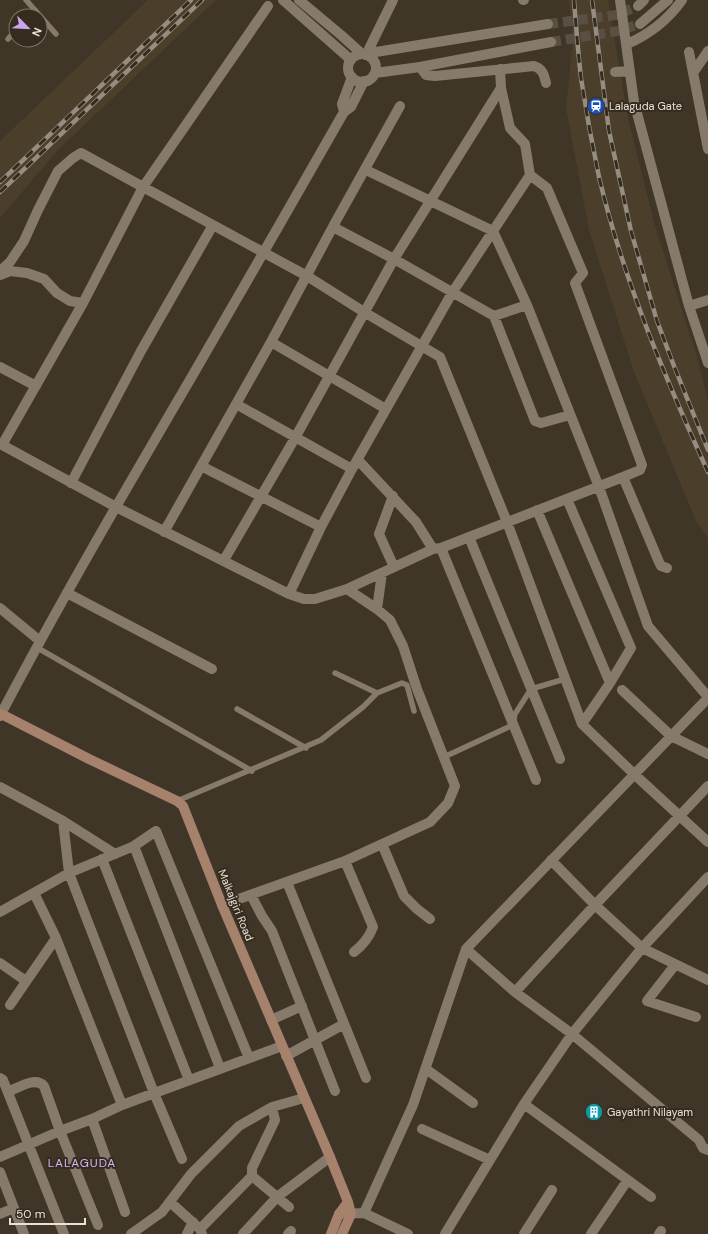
<svg xmlns="http://www.w3.org/2000/svg" width="708" height="1234" viewBox="0 0 708 1234" font-family="'DM Sans',sans-serif">
<style>
.built{fill:#4b3e2a}
.lines{fill:none;stroke-linecap:round;stroke-linejoin:round}
.tertiary-tunnel{stroke:#585043;stroke-width:10;stroke-dasharray:10 5;stroke-linecap:butt}
.service{stroke:#867b6b;stroke-width:5.5}
.minor{stroke:#867b6b;stroke-width:10}
.tertiary{stroke:#867b6b;stroke-width:10}
.secondary{stroke:#a6816c;stroke-width:10}
.rail-casing{stroke:#958d82;stroke-width:4.5}
.rail{stroke:#352c1e;stroke-width:3;stroke-dasharray:9;stroke-linecap:butt}
.labels{text-anchor:middle;stroke-width:4;stroke-linejoin:round;paint-order:stroke}
.poi-label{font-size:11px;fill:#e8e2d9;stroke:#352c1e;text-anchor:start}
.street-label{font-size:11px;fill:#e8e2d9;stroke:#352c1e}
.neighbourhood-label{font-size:12px;letter-spacing:1px;fill:#d6b5fa;stroke:#352c1e}
</style>
<rect width="100%" height="100%" fill="#3f3628"/>
<path class="built" d="M148,0H216L57,151L0,218V141Z
M569,0H608L628,119L655,226L698,360L708,400V539L696,521L634,372L589,230L566,108L573,40Z"/>
<g class="lines">
<path class="tertiary-tunnel" d="M548,24L616,15L638,6
M551,42L618,31L640,24"/>
<path class="service" d="M26,0L56,34
M29,16L35,10
M8,39L16,30
M36,647L252,771
M377,693L402,683L407,685L414,711
M237,709L306,748
M444,757L513,725L515,714L531,689L565,679
M177,801L321,740L363,707L377,693L335,673"/>
<path class="minor" d="M523,0H524
M620,0L634,102L689,306L708,363
M627,44C650,34 667,21 682,0
M689,52L708,149
M366,55L393,0
M420,67L426,75L435,76L534,66C543,69 544,75 546,83
M615,72L630,71
M693,73L708,51
M366,170L493,231L527,305L599,487L648,626L708,697
M333,227L394,259L494,316L527,305
M0,271L10,262L24,241L38,210L58,171L73,158L81,153L143,187L268,6
M0,275L10,271L27,273L44,279L57,293L70,301L83,303
M689,306L708,300
M494,316L535,421L541,423L570,415
M271,342L386,409
M0,367L36,386
M236,404L352,469
M358,460L416,522L433,549
M201,466L321,527
M623,477L659,562L661,566L667,568
M71,483L141,351L213,225
M393,496L379,534L394,567
M567,499L631,648L610,683L582,724
M537,510L610,683
M164,532L271,342L336,221L400,106
M469,537L560,759
M441,548L536,780
M224,560L295,438L394,259L501,88
M347,589L433,549L441,548L623,477L640,470L642,465L575,283L583,273L547,188L530,175L525,144L510,128L501,88L500,69
M67,593L212,669
M289,594L321,527L352,469L452,293L530,175
M0,608L40,641
M377,609L382,573
M622,690L671,736L708,754
M0,787L63,821L69,873L154,1093L182,1159
M63,821L115,854
M382,844L404,896L417,909L430,919
M134,846L156,831L249,1058
M102,859L189,1080
M551,860L595,905L642,948L708,980
M345,861L373,927C369,938 363,945 354,952
M287,882L366,1078
M34,893L56,938L122,1105
M251,895L262,916L272,931L335,1091
M222,905L345,861L430,822L448,803L455,786L417,689L403,646L390,620L377,609L347,589L315,599H304L289,594L116,507L2,445L83,303L143,187L307,276L364,312L440,357L507,522L582,724L634,774L708,842
M0,912L69,873L134,846L220,1068
M466,949L515,992L572,1034L699,1140L703,1148L708,1150
M0,963L26,981
M675,965L647,1001L696,1017
M515,992L595,905L708,786
M10,1005L56,938
M271,1020L302,1006
M286,1056L344,1024
M426,1069L473,1103
M0,1078L3,1080L64,1234
M8,1092C18,1088 35,1076 44,1086L60,1131L98,1225
M524,1104L651,1197
M92,1119L125,1212
M422,1129L490,1160
M0,1157L60,1131L92,1119L122,1105L282,1046
M0,1172L24,1234
M252,1176L289,1207
M170,1202L200,1229L202,1234
M364,1213L413,1105L466,949L708,698
M0,1214L14,1208
M339,1214L364,1213L408,1234
M200,1229L252,1176V1168L275,1120L272,1107
M131,1234L162,1212L191,1174L239,1126L272,1107L304,1098
M187,1234L193,1222
M243,1234L277,1197L330,1157
M288,1234L291,1231
M445,1234L524,1104L572,1034L642,948L708,877
M524,1234L552,1190
M591,1234L627,1181
M659,1234L661,1231"/>
<path class="tertiary" d="M283,0L351,60
M299,0L341,35L362,54
M638,6L644,0
M640,24L668,0
M348 68a14 14 0 1 1 28 0a14 14 0 1 1-28 0Z
M370,57L376,52L548,24
M375,73L420,67L551,42
M344,112L342,104L352,77
M1,714C61,600 126,489 191,378C243,289 293,201 344,112L351,107L364,81"/>
<path class="secondary" d="M0,716L1,714L89,759L177,801L183,806L222,905L330,1157L348,1202L351,1214L342,1234
M331,1234L339,1214L348,1202"/>
<defs>
<path id="rail" d="M574,0C576,26 578,52 581,78C586,111 592,144 599,177C623,279 665,377 708,472
M592,0L609,131L631,231L657,321L674,366L708,450
M0,182L191,0
M0,192L202,0"/>
</defs>
<use href="#rail" class="rail-casing"/>
<use href="#rail" class="rail"/>
</g>
<defs>
<symbol id="station-disc" viewBox="-11 -11 22 22"><circle r="9.5" fill="#1a4fb4" stroke="#352c1e"/><path d="M-3-6H3Q5-6 5-4V2Q5 4 3 4L4.5 6H3L1.5 4h-3L-3 6H-4.5L-3 4Q-5 4-5 2V-4Q-5-6-3-6ZM-3.5-4v3h7v-3ZM-3.5 1v1.5H-2V1ZM2 1v1.5H3.5V1Z" fill="#fff"/></symbol>
<symbol id="building-disc" viewBox="-11 -11 22 22"><circle r="9.5" fill="#0f9aa8" stroke="#352c1e"/><path d="M-4-6H4V6H1V3H-1V6H-4ZM-2.5-4.3h1.7v1.8h-1.7ZM.8-4.3h1.7v1.8H.8ZM-2.5-1h1.7V.8h-1.7ZM.8-1h1.7V.8H.8Z" fill="#fff"/></symbol>
</defs>
<g fill-rule="evenodd">
<use href="#station-disc" x="586" y="96" width="20" height="20"/>
<use href="#building-disc" x="584" y="1102" width="20" height="20"/>
</g>
<g class="labels">
<g class="poi-label">
<text x="609" y="110">Lalaguda Gate</text>
<text x="607" y="1116">Gayathri Nilayam</text>
</g>
<g class="street-label">
<text transform="translate(236 905) rotate(68)" y="4">Malkajgiri Road</text>
</g>
<g class="neighbourhood-label">
<text x="82" y="1167">LALAGUDA</text>
</g>
</g>
<g transform="translate(28 28) rotate(114)"><circle r="19" fill="#352c1e" stroke="#7d7569"/>
<path d="M0-3L7 15L0 10L-7 15Z" fill="#c9a5ee"/>
<text y="-6" font-size="11" font-weight="bold" text-anchor="middle" fill="#e8e2d9">N</text>
</g>
<path d="M10 1218v6h75v-6" fill="none" stroke="#e8e2d9" stroke-width="2"/>
<text x="16" y="1218" font-size="12" fill="#e8e2d9" stroke="#352c1e" stroke-width="3" paint-order="stroke">50 m</text>
</svg>
